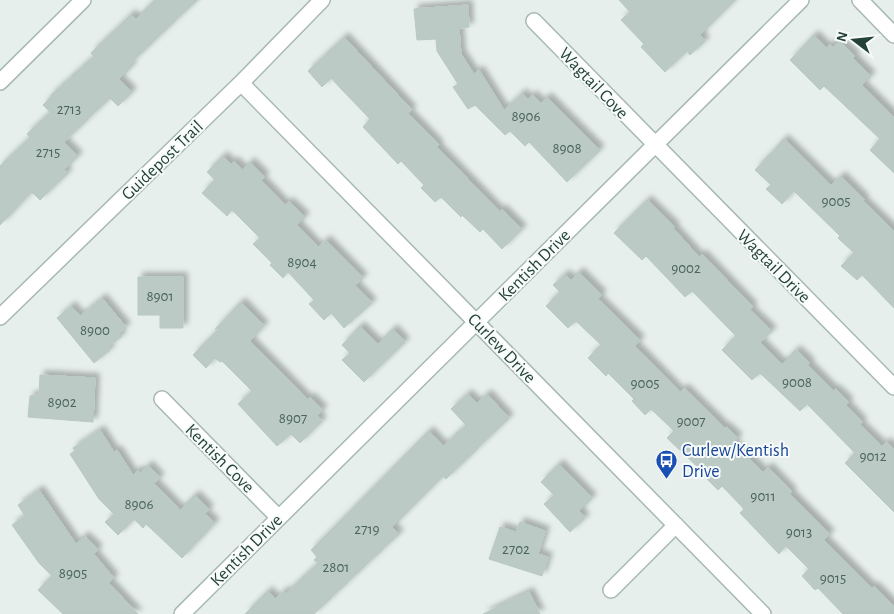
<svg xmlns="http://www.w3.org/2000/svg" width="894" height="614" viewBox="0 0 894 614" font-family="'Alegreya Sans',sans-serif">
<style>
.building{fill:#bbcac4;stroke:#b8c9c2;filter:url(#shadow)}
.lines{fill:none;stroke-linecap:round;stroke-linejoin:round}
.minor-casing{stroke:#a8b8b2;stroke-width:18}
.minor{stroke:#fff;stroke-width:15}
.labels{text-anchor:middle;stroke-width:4;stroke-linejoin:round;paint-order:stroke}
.number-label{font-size:15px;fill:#4a645c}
.street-label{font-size:18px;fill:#24423a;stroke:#f7fbf9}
.transit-label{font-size:18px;fill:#164399;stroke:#f7fbf9;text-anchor:start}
</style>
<defs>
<filter id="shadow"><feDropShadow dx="4.5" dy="-4.5" stdDeviation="2.5" flood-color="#0004"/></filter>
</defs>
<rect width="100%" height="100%" fill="#e6efeb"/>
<path class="building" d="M155,0H197L130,64L132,66L119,79L132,92L118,106L110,98L64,142L78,156L64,170L68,173L40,200L32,192L0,225V166L30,137L27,134L50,112L43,105L52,96L51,95L94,56L91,53L131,14L136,19Z
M619,0H735L700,35L705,41L690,55L687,51L665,72L641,47L644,44L621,20L630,12Z
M468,5L469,27L459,28L461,54L474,74L479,70L504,110L522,93L528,99L532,95L541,103L547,97L600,150L567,182L529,142L525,146L510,131L505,135L475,105L468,109L453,87L458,84L437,51L436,39L417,40L414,9Z
M814,35L827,48L830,44L833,47L839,41L855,56L853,58L871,76L862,85L894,117V173L870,150L880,139L824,86L820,90L790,60Z
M344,37L412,110L408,113L439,145L437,147L500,212L502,209L522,229L502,249L483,229L480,232L462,215L461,217L441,197L435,202L421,188L424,185L401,161L398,164L363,127L370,119L343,91L331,78L322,87L308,71Z
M784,139L831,185L841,176L864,199L863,201L894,231V308L862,275L857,280L841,266L854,253L838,238L840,236L794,191L782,204L766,189L771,185L755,170Z
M223,156L231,164L234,161L243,170L250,162L265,177L261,180L285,205L289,202L305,217L297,225L318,247L326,240L363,278L355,285L372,303L344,328L331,313L324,320L309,304L314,300L288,272L283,278L270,265L272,263L253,244L260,238L232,210L227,216L202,193L215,180L207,172Z
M647,200L675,227L673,228L699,257L702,254L753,307L750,310L772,331L760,342L782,364L796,350L810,363L808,365L834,391L835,389L849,402L846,405L862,422L860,425L882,446L886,442L894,449V512L845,463L855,453L807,404L800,411L760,373L752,380L722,350L736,336L692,291L685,297L646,256L642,260L614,233Z
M579,272L602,295L598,299L640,340L635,346L680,392L684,388L725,428L726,427L738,438L733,443L763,472L768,467L792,492L790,494L830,534L824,540L872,588L874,586L894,606V614H843L818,588L815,590L802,576L809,569L786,546L779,554L740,513L744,509L722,486L718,490L702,474L703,472L667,438L674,431L651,409L645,415L632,401L634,399L608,373L606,376L588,358L601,345L576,321L568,328L546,306L560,292L553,285L565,274L571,280Z
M138,277H183V328H160V315H138Z
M102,298L126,327L119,333L122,336L108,347L110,350L94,363L57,318L71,306L80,316Z
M241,302L264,326L250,341L308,400L310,397L323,410L317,415L322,421L300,443L291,434L277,446L238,404L252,391L222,361L220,362L215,358L206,368L193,355L219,329H215Z
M360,326L378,344L393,329L405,342L364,382L342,360L350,353L342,345Z
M40,375L95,378L93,422L28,417L30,396L39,395Z
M467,394L477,403L487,394L509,418L446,479L443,476L392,527L399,534L314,614H245L268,591L275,599L284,591L286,593L318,563L314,560L317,557L311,550L429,431L443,446L466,425L451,409Z
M100,430L114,452L117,450L133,475L138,470L141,473L148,465L160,478L154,483L180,510L195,495L209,509L205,514L215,523L182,558L146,524L143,528L134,519L118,535L105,522L114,514L99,499L70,454L75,451L73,448Z
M559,464L592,498L579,511L585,518L570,532L544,504L554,495L541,482Z
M39,490L76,544L84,536L98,549L94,554L114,578L109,583L138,614H63L38,590L52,576L39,563L12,525L25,516L18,505Z
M520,522L545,531L538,554L548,557L542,576L489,559L500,527L516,532Z
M529,592L540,614H483Z"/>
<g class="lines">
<defs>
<path id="minor" d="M860,0L894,35
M534,21L894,387
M0,82L83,0
M241,83L763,614
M0,317L241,83L322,0
M162,399L278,517
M611,590L676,525
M182,614L801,0"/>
</defs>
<use href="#minor" class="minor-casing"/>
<use href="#minor" class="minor"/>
</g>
<defs>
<symbol id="bus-pin" viewBox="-11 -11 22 30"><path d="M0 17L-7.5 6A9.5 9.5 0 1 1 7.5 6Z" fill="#1a4fb4" stroke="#f7fbf9"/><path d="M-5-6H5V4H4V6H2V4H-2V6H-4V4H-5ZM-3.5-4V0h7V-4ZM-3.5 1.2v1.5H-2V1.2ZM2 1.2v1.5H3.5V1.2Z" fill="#fff"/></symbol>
</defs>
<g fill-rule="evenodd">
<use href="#bus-pin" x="654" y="448" width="25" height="34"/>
</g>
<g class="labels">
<g class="number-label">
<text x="69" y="114">2713</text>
<text x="526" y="121">8906</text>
<text x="567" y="153">8908</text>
<text x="48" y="157">2715</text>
<text x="836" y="206">9005</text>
<text x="302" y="267">8904</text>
<text x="686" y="273">9002</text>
<text x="160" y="301">8901</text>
<text x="95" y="335">8900</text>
<text x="797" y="387">9008</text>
<text x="645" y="388">9005</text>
<text x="62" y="407">8902</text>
<text x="293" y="423">8907</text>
<text x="691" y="426">9007</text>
<text x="873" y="461">9012</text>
<text x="763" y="501">9011</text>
<text x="139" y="509">8906</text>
<text x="367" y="534">2719</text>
<text x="799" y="537">9013</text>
<text x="516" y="554">2702</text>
<text x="336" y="572">2801</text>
<text x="73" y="578">8905</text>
<text x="833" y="583">9015</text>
</g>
<g class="street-label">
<text transform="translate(594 83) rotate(46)" y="6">Wagtail Cove</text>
<text transform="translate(162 160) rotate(-44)" y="6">Guidepost Trail</text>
<text transform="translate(534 265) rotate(-45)" y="6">Kentish Drive</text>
<text transform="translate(774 266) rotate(45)" y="6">Wagtail Drive</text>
<text transform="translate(502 348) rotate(46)" y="6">Curlew Drive</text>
<text transform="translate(220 458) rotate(45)" y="6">Kentish Cove</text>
<text transform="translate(246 550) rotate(-45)" y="6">Kentish Drive</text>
</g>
<g class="transit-label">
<text x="682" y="456">Curlew/Kentish<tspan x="682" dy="21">Drive</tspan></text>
</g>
</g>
<g transform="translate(854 40) rotate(286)" stroke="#f7fbf9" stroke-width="4" paint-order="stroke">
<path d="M0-4L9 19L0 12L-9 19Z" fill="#24423a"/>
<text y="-8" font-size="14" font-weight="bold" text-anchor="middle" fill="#24423a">N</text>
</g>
</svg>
